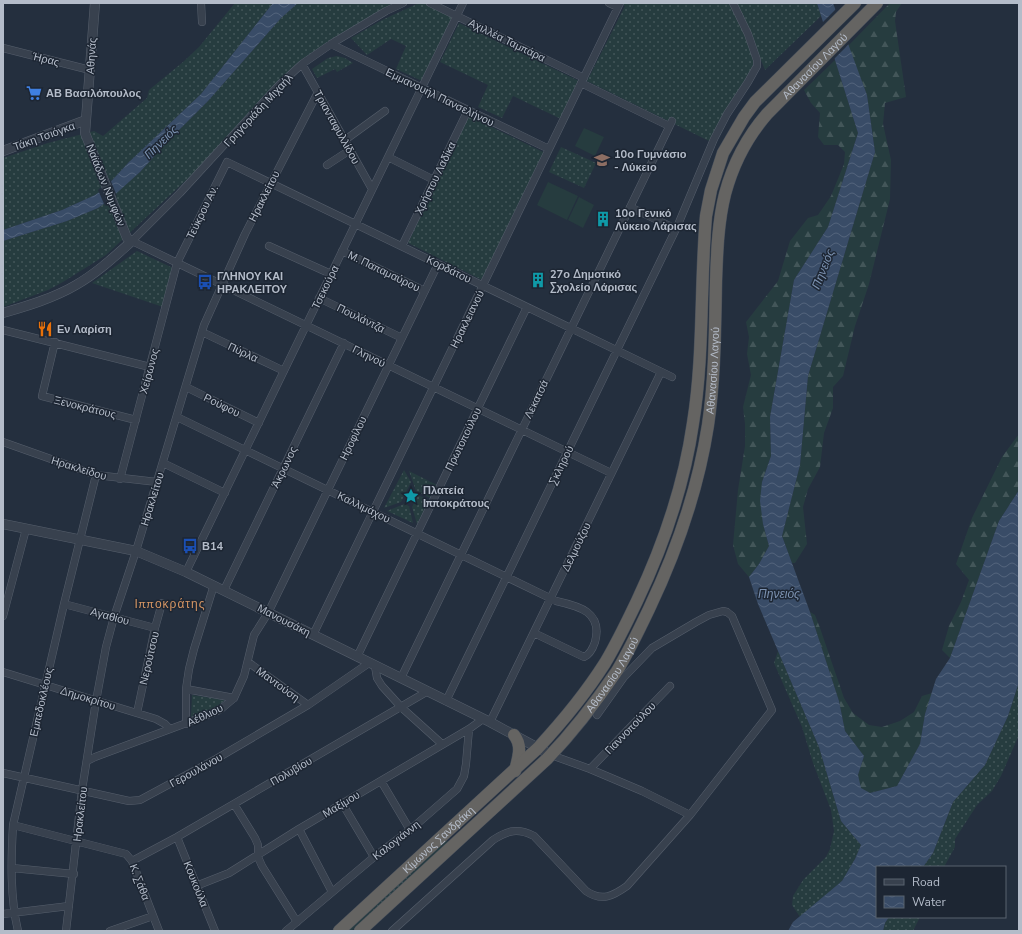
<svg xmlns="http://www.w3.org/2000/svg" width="1022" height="934" viewBox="0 0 1022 934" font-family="'Nunito Sans',sans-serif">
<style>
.grass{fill:url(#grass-dots)}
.forest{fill:url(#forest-firs)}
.garden{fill:#263c3f}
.water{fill:url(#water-waves)}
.pier{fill:#242f3e}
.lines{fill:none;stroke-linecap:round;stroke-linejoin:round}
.minor-casing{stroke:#565f6c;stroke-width:8}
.tertiary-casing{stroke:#565f6c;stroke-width:10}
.trunk-casing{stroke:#434c59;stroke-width:13}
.minor{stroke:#38414e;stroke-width:7}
.tertiary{stroke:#38414e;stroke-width:9}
.trunk{stroke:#656462;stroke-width:12}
.labels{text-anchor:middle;stroke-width:3;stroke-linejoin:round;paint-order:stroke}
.street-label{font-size:11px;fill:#b4bcc9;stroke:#1d2633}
.poi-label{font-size:11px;font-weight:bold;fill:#b4bcc9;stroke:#1d2633;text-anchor:start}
.water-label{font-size:12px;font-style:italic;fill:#7c92b1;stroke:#1d2633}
.neighbourhood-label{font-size:12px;letter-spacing:1px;fill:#d59563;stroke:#1d2633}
</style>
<defs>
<pattern id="grass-dots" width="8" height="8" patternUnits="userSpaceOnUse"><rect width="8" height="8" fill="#263c3f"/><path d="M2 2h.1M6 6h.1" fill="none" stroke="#435659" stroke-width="1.8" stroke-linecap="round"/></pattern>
<pattern id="forest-firs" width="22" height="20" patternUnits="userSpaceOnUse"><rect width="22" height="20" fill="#263c3f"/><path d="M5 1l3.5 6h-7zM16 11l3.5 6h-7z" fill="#435659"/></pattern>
<pattern id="water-waves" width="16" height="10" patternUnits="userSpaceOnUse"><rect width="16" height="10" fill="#394c67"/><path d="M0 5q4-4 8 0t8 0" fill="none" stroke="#53647b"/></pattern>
</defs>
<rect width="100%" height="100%" fill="#242f3e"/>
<path class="grass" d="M235,3H273L201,94L129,162L104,189L95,195L62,210L3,230V158L48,143L94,131L103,136L147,98L149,90L183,62L199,47Z
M298,3H393L333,39L301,62L197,170L106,255L63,282L48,290L3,307V241L67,221L98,208L140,172L168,141L208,101L281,18Z
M419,3H423L453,17L422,81L396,69L406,46L391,39L367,55L351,38L382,20Z
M619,3H729C739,21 753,45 754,65L709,141L587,81L625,6Z
M737,3H817L821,16L765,70Z
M459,23L579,81L561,119L513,96L502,118L478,107L488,85L440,62Z
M337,56L345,58L353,63L337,72L335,69L317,78L312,69L328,58Z
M469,116L545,153L484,281L408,243Z
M561,147L596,163L584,188L549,172Z
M137,251L173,268L163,307L92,283Z
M404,470L411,482L401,502L384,508Z
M409,471L437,485L430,498L416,491Z
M418,495L429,500L417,524L412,507Z
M404,504L409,506L413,523L387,511Z
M778,651L819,747L841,821L861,845L855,859L842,881L800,917L792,905L793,896L803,880L826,857L830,849L834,831L831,810L813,763L802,727L774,663Z
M1019,682V735L1001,776L992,791L977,805L955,839V847L944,867H923L933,853L953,802L985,765L1008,716Z
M192,695L224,700V701L213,709L191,717Z
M446,840L448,842L351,931H346Z
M889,917H920L913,931H883L885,923Z"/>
<path class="forest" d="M890,3H902L896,12L895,21L906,97L885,103L883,124L891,160L890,199L869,284L855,326L843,376L833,387V408L824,433L820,467L808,489L803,507L807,544L795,563H792L782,536L800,465L808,376L875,152L867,95L848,46Z
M835,60L858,133L828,227L794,280L770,417L771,456L762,482L763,524L769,546L759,564L749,577L738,564L733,545L738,490L745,446V424L743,407L751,375L747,354L749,337L746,322L778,281L790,241L808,218L818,215L831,196L844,164L845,152L838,145H824L818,137L820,113L811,103L804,90Z
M1019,434V490L999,521L950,658L942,650L949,626L961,602L969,580L956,564L972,518L1002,457Z
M810,612L815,615L820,628L844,698L853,713L869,725L882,727L900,721L914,712L922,696L932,693L925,714L920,744L897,786L870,793L860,788L858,775L864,756L845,731L839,701Z"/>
<path class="garden" d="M584,128L604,137L595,156L575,146Z
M548,182L578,196L567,220L537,205Z
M579,197L594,205L583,228L568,220Z"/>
<path class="water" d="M273,3H298L281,18L208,101L168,141L140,172L109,200L98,208L67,221L3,241V230L62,210L95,195L104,189L129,162L201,94Z
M817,3H833L867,95L875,152L808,376L800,465L782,536L810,612L839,701L845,731L864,756L858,775L861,788L870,793L897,786L920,744L925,714L936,679L950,658L999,521L1019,490V682L1008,716L985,765L953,802L933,853L923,867H877V917H889L885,923L883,931H788L793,922L842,881L855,859L861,845L841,821L819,747L758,604L749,577L759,564L769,546L763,524L760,501L762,482L771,456L770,417L794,280L828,227L858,133Z"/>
<path class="pier" d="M837,8L849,44L833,60L821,24Z
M110,179L117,196L105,206L98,190Z"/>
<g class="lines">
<defs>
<path id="minor" d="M201,3L202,22
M403,3L386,11L331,44L302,64L279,85L180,193L132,241L611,473
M430,3L584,78
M609,3L618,7
M331,44L549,149
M3,48L90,70
M302,64L372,189
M581,83L669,126
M345,140L385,111
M388,157L434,180
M327,165L350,150
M630,207L676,229
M269,246L331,274
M402,246L468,110
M342,251L425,291
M319,298L402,338
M3,330L150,367
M202,332L284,371
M55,342L42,396L136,420
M186,387L259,423
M177,417L556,601C579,606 603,612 595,642C593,648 589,655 584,657L534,633
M3,442L96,475L157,482
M163,463L225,493
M120,479L177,263L227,162L672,377
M186,572L463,3
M224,590L344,343
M64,604L155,628
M3,616L26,529
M313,635L620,3
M357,657L527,307
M248,662L308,705
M375,666L377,678L382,686L401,707L442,744
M3,672L156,719L165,724L170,729
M401,678L672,121
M186,689L234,698
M446,701L677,227L714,139L727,114L748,82L757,66V60L748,34L733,3
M137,713L155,628L162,603
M490,722L661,372
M186,724V689L189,669L194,649L214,585
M551,755L590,769L642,791L690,815
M87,761L95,757L208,715L221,709L234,698L244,676L254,635L268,613L438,264
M590,769L670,686
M3,773L129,801L140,800L216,759L308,705L369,663
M381,781L410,830
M342,803L374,857
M234,804L255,838L258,845V857L262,866L297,922
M13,825L126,854L132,861L159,931
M299,829L332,892
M177,837L215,931
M132,861L177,837L428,691
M12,868L74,874
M196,886L229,873L299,829L469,729L483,719
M3,914L69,906
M18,931C10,897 11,860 13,825L64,604L96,475
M66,931L82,790L96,701L106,647L114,617L136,551L204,325L245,234L318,92
M110,931L153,916
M286,931L374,857L410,830L457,789L464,776L466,764L469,729
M392,931L493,840C508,830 518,828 534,836L586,891C602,902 613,896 627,886L690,815L772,710L732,616L727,612L723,611L709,615L696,622L652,648L624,677L597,715"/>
<path id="tertiary" d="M3,151L86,120
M3,313C27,306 54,298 76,285C97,273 114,257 132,241L127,238L85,133L95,3
M3,524L136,551L186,572L490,722L551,755"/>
<g id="trunk">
<path d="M514,735C523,746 518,758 515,771"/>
<path id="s1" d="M339,931L538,748C562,722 586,693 605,663C617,643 627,622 637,601C664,544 684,486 693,423C704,355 700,285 706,216L711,190L723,153L744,117L755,102L855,3"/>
<path id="s2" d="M360,931L547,759C573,732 596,702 617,671C629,651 639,630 649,609C677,550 698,490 708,425C715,378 715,329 716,281C717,252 718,222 725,194C733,164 747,137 767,114L877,3"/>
</g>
</defs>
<use href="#minor" class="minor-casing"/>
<use href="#tertiary" class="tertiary-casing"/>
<use href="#trunk" class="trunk-casing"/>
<use href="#minor" class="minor"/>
<use href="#tertiary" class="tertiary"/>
<use href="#trunk" class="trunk"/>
</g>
<defs>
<symbol id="supermarket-bare" viewBox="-9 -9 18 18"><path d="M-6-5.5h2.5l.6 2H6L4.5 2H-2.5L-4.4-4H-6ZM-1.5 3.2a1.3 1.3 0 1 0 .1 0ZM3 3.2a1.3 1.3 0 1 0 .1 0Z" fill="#3f7fe0" stroke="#1d2633" stroke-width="2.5" paint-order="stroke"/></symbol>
<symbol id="school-bare" viewBox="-9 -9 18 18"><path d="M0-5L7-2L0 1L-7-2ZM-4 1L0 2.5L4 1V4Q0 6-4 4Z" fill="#8d6e63" stroke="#1d2633" stroke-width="2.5" paint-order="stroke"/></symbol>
<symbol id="building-bare" viewBox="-9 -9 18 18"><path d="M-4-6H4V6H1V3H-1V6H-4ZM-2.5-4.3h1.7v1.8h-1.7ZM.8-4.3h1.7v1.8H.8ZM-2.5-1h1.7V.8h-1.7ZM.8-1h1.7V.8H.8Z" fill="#0f9aa8" stroke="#1d2633" stroke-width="2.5" paint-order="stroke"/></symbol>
<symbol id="bus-bare" viewBox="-9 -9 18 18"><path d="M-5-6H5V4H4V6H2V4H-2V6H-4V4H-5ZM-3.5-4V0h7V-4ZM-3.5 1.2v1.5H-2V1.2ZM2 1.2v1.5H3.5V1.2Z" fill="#1a4fb4" stroke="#1d2633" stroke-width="2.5" paint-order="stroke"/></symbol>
<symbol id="restaurant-bare" viewBox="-9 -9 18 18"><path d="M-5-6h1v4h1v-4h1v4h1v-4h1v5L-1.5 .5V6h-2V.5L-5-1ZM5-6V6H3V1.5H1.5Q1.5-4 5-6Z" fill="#e8710a" stroke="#1d2633" stroke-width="2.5" paint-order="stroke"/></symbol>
<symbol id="sight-bare" viewBox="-9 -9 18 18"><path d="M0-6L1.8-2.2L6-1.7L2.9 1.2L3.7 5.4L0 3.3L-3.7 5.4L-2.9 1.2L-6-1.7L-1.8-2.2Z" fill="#0f9aa8" stroke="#1d2633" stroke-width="2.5" paint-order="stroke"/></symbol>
</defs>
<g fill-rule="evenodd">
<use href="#supermarket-bare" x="23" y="82" width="22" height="22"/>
<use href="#school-bare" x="591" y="149" width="22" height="22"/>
<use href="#building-bare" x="592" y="208" width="22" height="22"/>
<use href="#building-bare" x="527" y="269" width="22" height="22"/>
<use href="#bus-bare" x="194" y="271" width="22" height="22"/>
<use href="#restaurant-bare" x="34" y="318" width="22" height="22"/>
<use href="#sight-bare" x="400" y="485" width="22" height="22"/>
<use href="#bus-bare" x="179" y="535" width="22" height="22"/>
</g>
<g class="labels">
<g class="street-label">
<text transform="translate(507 40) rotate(26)" y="4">Αχιλλέα Ταμπάρα</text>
<text transform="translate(91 56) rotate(-86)" y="4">Αθηνάς</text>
<text transform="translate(46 59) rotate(14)" y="4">Ήρας</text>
<text dy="4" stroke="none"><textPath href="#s2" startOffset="1021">Αθανασίου Λαγού</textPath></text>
<text transform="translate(440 97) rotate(26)" y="4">Εμμανουήλ Πανσελήνου</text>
<text transform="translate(258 110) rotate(-47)" y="4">Γρηγοριάδη Μιχαήλ</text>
<text transform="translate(337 127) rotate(61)" y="4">Τριανταφυλλίδου</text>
<text transform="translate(44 136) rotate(-20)" y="4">Τάκη Τσιόγκα</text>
<text transform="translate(435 178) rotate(-64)" y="4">Χρήστου Λαδίκα</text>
<text transform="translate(106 185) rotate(68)" y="4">Ναϊάδων Νυμφών</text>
<text transform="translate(264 196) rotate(-63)" y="4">Ηρακλείτου</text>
<text transform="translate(202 212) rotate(-64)" y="4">Τεύκρου Αν.</text>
<text transform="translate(449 269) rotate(26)" y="4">Κορδάτου</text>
<text transform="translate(384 271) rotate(26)" y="4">Μ. Παπαμαύρου</text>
<text transform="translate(325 287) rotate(-64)" y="4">Τσεκούρα</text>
<text transform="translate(361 318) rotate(26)" y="4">Πουλάντζα</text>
<text transform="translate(467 319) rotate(-64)" y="4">Ηρακλειανού</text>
<text transform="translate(243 352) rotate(25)" y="4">Πύρλα</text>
<text transform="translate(369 356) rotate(26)" y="4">Γληνού</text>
<text transform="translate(149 371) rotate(-75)" y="4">Χείρωνος</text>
<text dy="4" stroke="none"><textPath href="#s2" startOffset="685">Αθανασίου Λαγού</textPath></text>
<text transform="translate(536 399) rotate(-64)" y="4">Λεκατσά</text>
<text transform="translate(222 405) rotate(26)" y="4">Ρούφου</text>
<text transform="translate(85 407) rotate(14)" y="4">Ξενοκράτους</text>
<text transform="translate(353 438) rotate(-64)" y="4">Ηροφίλου</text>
<text transform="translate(463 439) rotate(-64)" y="4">Πρωτοπούλου</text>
<text transform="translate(561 465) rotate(-64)" y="4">Σκληρού</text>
<text transform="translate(284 467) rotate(-64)" y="4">Άκρωνος</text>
<text transform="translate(79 468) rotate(17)" y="4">Ηρακλείδου</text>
<text transform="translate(152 499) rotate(-73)" y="4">Ηρακλείτου</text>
<text transform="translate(364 507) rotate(26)" y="4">Καλλιμάχου</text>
<text transform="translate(576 547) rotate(-64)" y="4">Δελμούζου</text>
<text transform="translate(110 616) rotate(15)" y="4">Αγαθίου</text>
<text transform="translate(284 620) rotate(27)" y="4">Μανουσάκη</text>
<text transform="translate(149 658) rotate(-77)" y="4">Νερούτσου</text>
<text dy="4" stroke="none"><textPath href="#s2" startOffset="361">Αθανασίου Λαγού</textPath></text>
<text transform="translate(278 684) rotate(36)" y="4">Μαντούση</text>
<text transform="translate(88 698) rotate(17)" y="4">Δημοκρίτου</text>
<text transform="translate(41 702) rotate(-77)" y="4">Εμπεδοκλέους</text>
<text transform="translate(205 715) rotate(-25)" y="4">Αέθλιου</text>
<text transform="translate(630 728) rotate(-46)" y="4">Γιαννοπούλου</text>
<text transform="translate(196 770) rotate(-29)" y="4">Γερουλάνου</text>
<text transform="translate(291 771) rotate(-30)" y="4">Πολυβίου</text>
<text transform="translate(341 804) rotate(-31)" y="4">Μαξίμου</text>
<text transform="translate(80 814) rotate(-83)" y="4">Ηρακλείτου</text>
<text transform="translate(396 840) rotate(-38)" y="4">Καλογιάννη</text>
<text dy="4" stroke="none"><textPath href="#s1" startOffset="135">Κίμωνος Σανδράκη</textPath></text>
<text transform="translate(140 882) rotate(69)" y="4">Κ. Σάθα</text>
<text transform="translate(196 884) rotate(68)" y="4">Κουκούλα</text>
</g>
<g class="poi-label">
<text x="46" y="97">ΑΒ Βασιλόπουλος</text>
<text x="614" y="158">10ο Γυμνάσιο<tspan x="614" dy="13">- Λύκειο</tspan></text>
<text x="615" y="217">10ο Γενικό<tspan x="615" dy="13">Λύκειο Λάρισας</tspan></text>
<text x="550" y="278">27ο Δημοτικό<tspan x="550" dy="13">Σχολείο Λάρισας</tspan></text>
<text x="217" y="280">ΓΛΗΝΟΥ ΚΑΙ<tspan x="217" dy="13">ΗΡΑΚΛΕΙΤΟΥ</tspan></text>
<text x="57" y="333">Εν Λαρίση</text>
<text x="423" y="494">Πλατεία<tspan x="423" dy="13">Ιπποκράτους</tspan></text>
<text x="202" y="550">Β14</text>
</g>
<g class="water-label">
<text transform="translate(161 142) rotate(-45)" y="4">Πηνειός</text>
<text transform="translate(823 269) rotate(-68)" y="4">Πηνειός</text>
<text x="779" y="598">Πηνειός</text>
</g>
<g class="neighbourhood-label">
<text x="170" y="608">Ιπποκράτης</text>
</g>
</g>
<rect width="1022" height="934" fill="none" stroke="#b4bcc9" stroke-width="8"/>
<rect x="876" y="866" width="130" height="52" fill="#1d2633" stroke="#59626f"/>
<rect x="884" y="879" width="20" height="6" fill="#38414e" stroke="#59626f"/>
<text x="912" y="886" font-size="12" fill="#b4bcc9">Road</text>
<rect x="884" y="896" width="20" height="12" fill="url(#water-waves)" stroke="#59626f"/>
<text x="912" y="906" font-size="12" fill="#b4bcc9">Water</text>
</svg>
